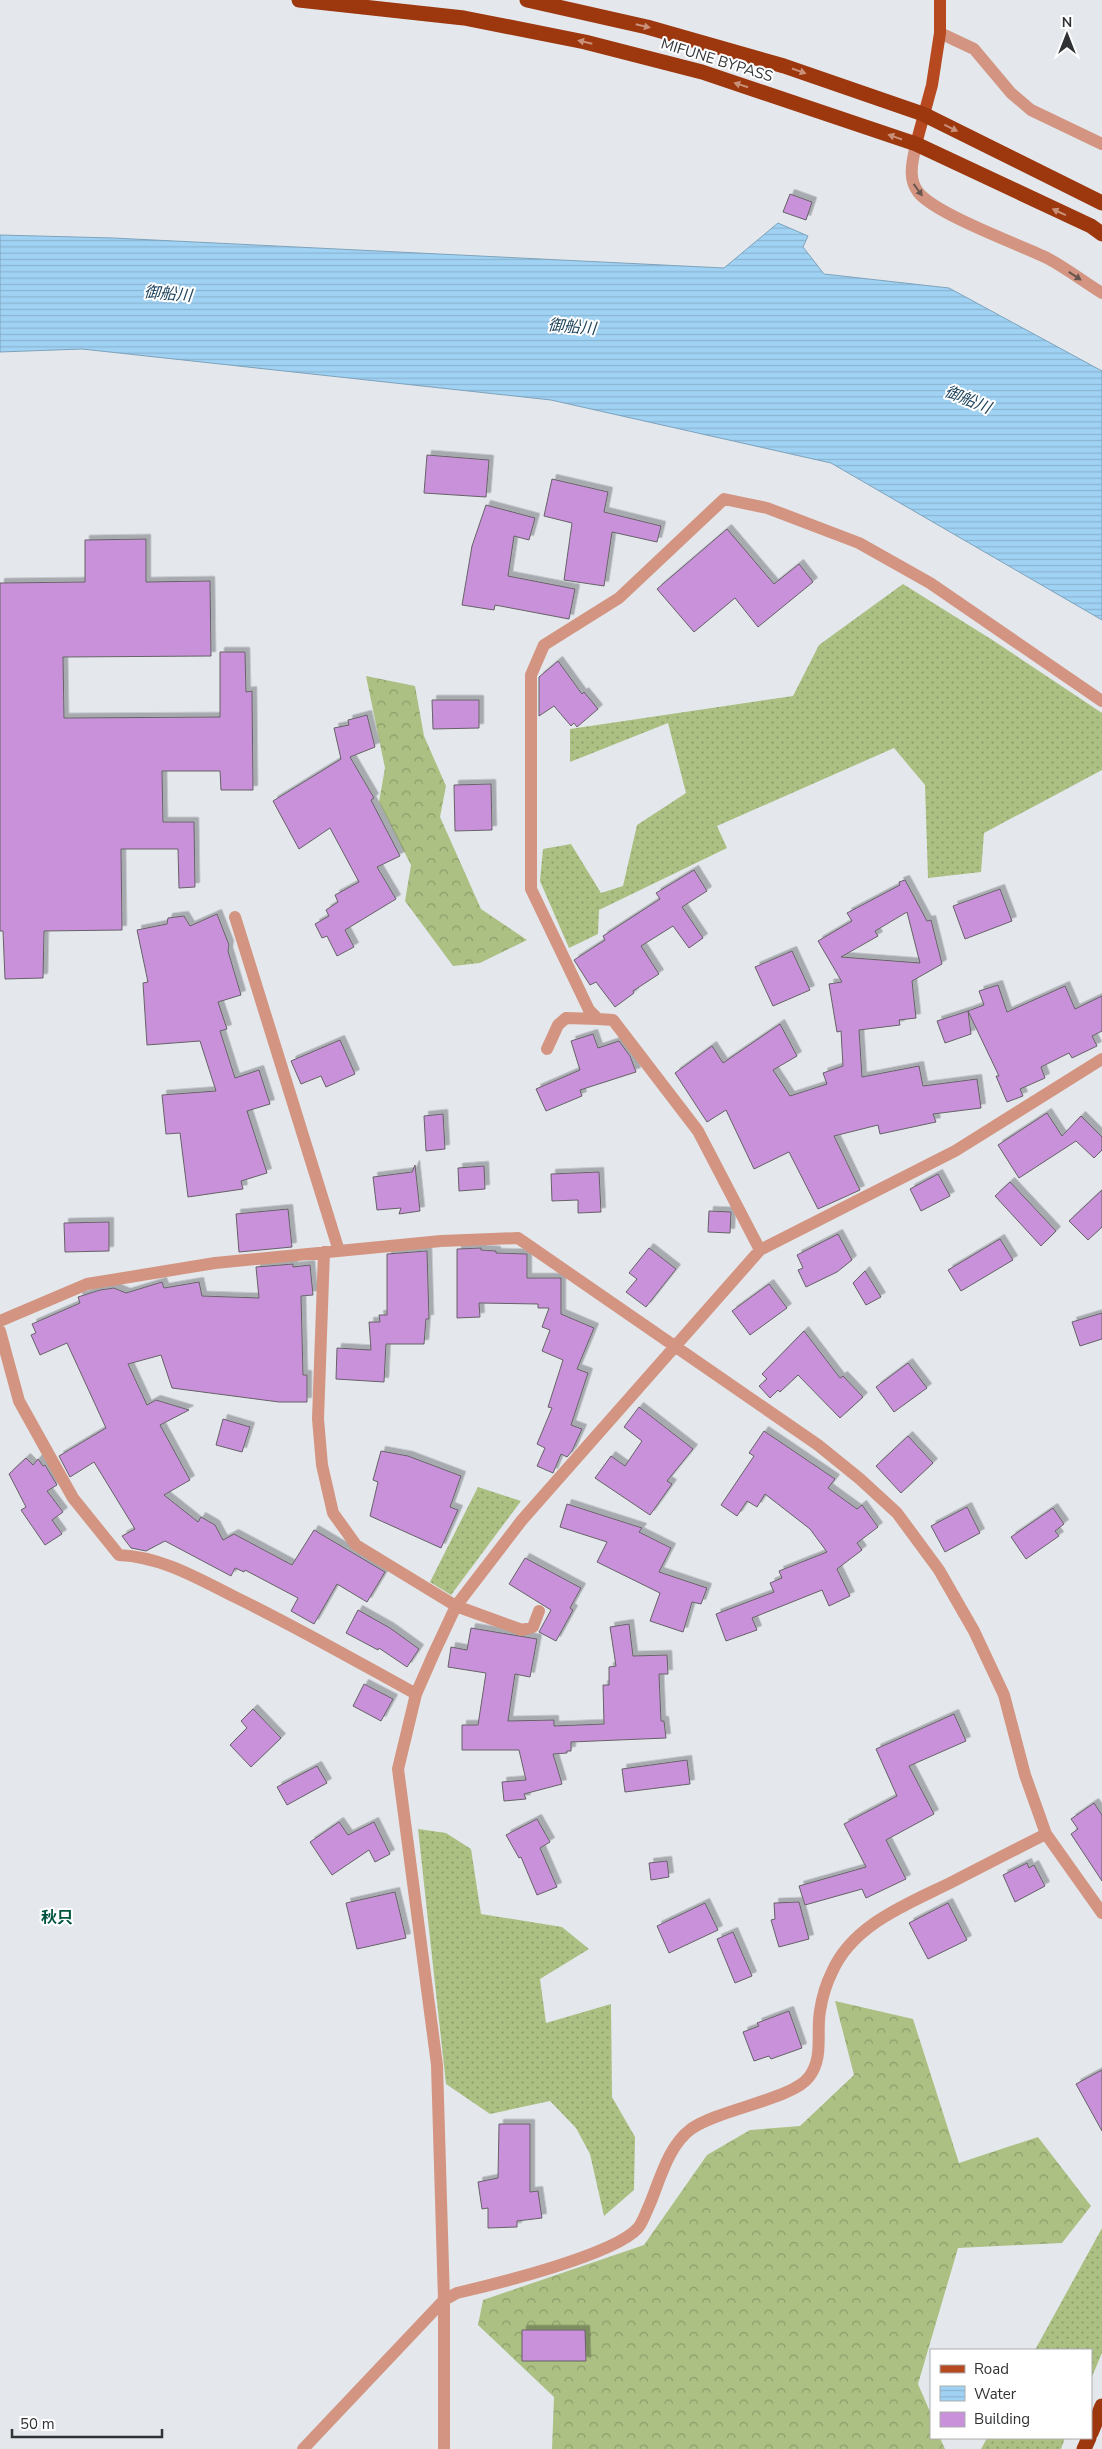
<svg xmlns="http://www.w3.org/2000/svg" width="1102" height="2449" viewBox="0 0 1102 2449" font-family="'Nunito Sans','Noto Sans JP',sans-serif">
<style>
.grass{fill:url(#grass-dots)}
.forest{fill:url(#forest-crowns)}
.water{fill:url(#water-rules);stroke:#7ea2ba}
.building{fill:#c891d9;stroke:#666267;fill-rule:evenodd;filter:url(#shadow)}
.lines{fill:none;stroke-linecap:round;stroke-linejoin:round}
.minor{stroke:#d39581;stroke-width:12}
.major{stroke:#b64920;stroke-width:12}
.highway{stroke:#9c370e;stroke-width:15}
.oneway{fill:#c9917a}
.oneway2{fill:#69554f}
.labels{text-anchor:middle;stroke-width:4;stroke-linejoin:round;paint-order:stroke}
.street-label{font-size:15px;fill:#303234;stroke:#fff}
.water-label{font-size:16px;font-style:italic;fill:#1f445c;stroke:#fff}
.neighbourhood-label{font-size:16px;font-weight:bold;fill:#00543e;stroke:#fff}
</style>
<defs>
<pattern id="grass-dots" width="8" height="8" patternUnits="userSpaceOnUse" patternTransform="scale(1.25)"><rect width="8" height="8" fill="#abc082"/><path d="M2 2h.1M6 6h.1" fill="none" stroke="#8c9d6b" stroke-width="1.8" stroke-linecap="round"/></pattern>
<pattern id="forest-crowns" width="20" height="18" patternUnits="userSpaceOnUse" patternTransform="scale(1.25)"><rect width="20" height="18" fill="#abc082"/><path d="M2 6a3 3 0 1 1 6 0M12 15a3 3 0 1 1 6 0" fill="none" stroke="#8c9d6b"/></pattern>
<pattern id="water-rules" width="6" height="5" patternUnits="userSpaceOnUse" patternTransform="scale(1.25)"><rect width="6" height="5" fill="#a0d2f4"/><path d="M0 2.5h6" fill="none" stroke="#8ab5d2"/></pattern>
<filter id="shadow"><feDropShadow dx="4.5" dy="-4.5" stdDeviation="0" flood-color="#0004"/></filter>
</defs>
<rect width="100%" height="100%" fill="#e4e8ed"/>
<path class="grass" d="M903,584L994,641L1102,713V770L984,833L981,872L928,878L925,785L894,748L717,826L727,848L599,910L598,934L569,948L540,881L543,849L571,844L601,893L623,886L637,825L686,793L668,723L570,762V729L793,696L819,645Z
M478,1487L521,1501L451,1595L430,1582Z
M418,1829L446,1833L471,1849L481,1914L562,1927L589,1949L540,1979L546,2023L611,2004L612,2097L635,2137L634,2190L604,2216L590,2154L576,2128L550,2101L490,2114L446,2084Z
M1102,2228V2353L1091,2379V2350H1035Z
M987,2438H1065L1061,2449H981Z"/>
<path class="forest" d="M366,676L415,686L424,736L446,786L440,817L481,909L527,940L480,963L453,966L405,901L411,865L379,802L385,768Z
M835,2001L913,2019L959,2163L1038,2137L1091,2206L1062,2243L958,2248L918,2384L931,2414V2438H940L945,2449H552L554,2397L478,2325L483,2300L644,2245L707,2155L750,2130L800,2126L854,2075Z"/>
<path class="water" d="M778,223L808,236L803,247L824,274L949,288L1102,371V620L831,463L551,400L82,349L0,352V235L113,238L724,268Z"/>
<path class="building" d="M790,194L812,202L806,220L783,212Z
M427,455L489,460L486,497L424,493Z
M552,479L608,492L604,512L661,526L657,542L612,532L604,586L564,580L572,523L544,516Z
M486,505L535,518L529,540L514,536L508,576L575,589L569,619L495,605L494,610L462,605L472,546Z
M727,529L774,584L799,564L813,582L758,627L735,598L694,632L657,589Z
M146,539V582L210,581L211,656L63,657L64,718L220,717V652H245L246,692L252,691L253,790H221L220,771H162L163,822H194L195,887L179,888L178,849H121L122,930L44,931L43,978L5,979L3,931H0V583L85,582V540Z
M558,661L582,694L584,692L598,709L577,727L574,723L571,726L554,706L539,716V677Z
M432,700H479V728L433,729Z
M367,715L375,747L350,757L374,798L371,800L400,856L377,867L396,899L345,930L354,947L337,956L327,936L322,938L315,924L329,916L326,910L338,902L335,895L359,882L330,828L299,849L273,801L341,759L334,728L349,725L348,720Z
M491,784L492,830L455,831L454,785Z
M694,870L707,891L682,907L703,938L689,948L673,926L641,946L659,974L633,991L634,993L615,1007L596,982L590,985L574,960L605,940L603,936L660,899L656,893Z
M905,880L927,921L931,920L942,964L912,981L916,1018L899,1020L900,1025L859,1030L862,1077L919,1066L923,1086L977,1079L981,1108L933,1114L936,1122L880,1134L878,1125L834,1136L860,1190L818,1209L789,1152L754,1169L726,1110L707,1122L675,1073L712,1046L723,1063L780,1024L797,1056L773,1070L790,1096L827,1084L823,1073L843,1066L841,1031L837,1032L829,984L842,982L818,941L852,921L847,913L900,885L899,882ZM907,912L920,963L841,957L878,936L875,931Z
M1000,889L1012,921L965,939L953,906Z
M217,914L229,945L228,951L241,995L218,1002L227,1029L220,1031L235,1078L259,1070L270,1104L247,1111L267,1173L241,1181L243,1189L188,1197L180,1133L166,1134L162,1095L216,1091L200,1041L147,1045L143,983L148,982L137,930L167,924L168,918L184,916L190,926Z
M792,951L810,990L773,1006L755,967Z
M998,985L1007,1012L1065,986L1075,1009L1102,996V1031L1092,1036L1097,1046L1072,1058L1069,1053L1041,1067L1045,1078L1020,1089L1023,1096L1007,1102L996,1076H999L968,1011L984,1005L979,991Z
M968,1011L971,1034L945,1043L937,1021Z
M593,1034L598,1048L619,1041L630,1056L636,1072L580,1090L582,1096L546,1111L536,1089L580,1070L571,1041Z
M340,1040L355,1074L326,1087L321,1076L301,1084L291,1061Z
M1047,1113L1062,1136L1081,1116L1102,1137V1150L1094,1158L1076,1141L1019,1178L998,1145Z
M443,1114L445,1149L426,1151L424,1116Z
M415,1165L420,1211L399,1214L401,1208L377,1210L373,1177L412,1172Z
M484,1166L485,1189L459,1191L458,1168Z
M599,1172L601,1212L578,1213V1200L552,1201L551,1174Z
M938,1174L950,1196L921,1211L910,1189Z
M1010,1182L1056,1231L1041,1246L995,1196Z
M1102,1190V1227L1088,1240L1069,1221Z
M288,1209L292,1247L239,1252L236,1214Z
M709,1211L731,1212L730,1233L708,1232Z
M109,1222V1251L65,1252L64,1223Z
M838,1234L852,1260L837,1272L806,1287L798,1270L803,1268L797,1255Z
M1000,1239L1013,1260L961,1291L948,1270Z
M481,1248V1250L496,1251V1253L527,1254V1278H561V1314L594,1328L577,1369L588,1373L571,1425L582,1429L572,1451L567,1457L561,1454L553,1473L537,1466L545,1448L537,1444L552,1408L548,1407L563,1360L542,1351L550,1330L542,1327L549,1308H538V1304L479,1303L480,1317L457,1318V1249Z
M649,1248L676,1269L646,1307L626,1292L637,1279L629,1273Z
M427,1251L429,1319H426L424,1344H386L384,1382L336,1379L337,1348L371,1350L369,1322H380L379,1315H387V1254Z
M293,1264V1267L310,1265L313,1295L301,1296L303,1375H307V1402H279L172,1388L161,1355L128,1364L147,1405L156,1400L189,1410L160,1425L190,1480L164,1495L198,1522L201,1517L215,1525L223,1540L234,1534L292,1565L314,1530L385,1572L367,1602L337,1584L314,1624L291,1611L298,1598L245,1570L244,1572L235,1568L231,1576L165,1541L146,1551L131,1548L122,1536L135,1529L94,1462L70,1477L59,1456L106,1428L67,1343L40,1355L31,1335L36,1333L32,1324L80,1303L78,1297L100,1290L114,1288L126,1293L162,1282L164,1288L199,1282L202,1296L259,1298L256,1267Z
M865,1271L881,1297L866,1305L853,1283Z
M769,1284L787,1308L750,1335L732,1311Z
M1102,1313V1339L1080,1346L1072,1322Z
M804,1331L840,1378L843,1376L863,1397L840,1418L798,1375L780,1392L778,1390L770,1398L759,1386L767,1379L762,1374Z
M908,1363L927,1388L894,1412L876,1387Z
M639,1407L693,1449L667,1481L672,1484L650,1515L595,1478L611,1456L625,1466L642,1441L624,1427Z
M223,1419L250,1427L242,1452L216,1445Z
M764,1431L835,1479L828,1488L857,1509L862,1505L878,1527L857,1543L862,1550L837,1569L850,1596L829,1606L822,1590L752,1618L757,1630L726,1641L716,1614L774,1592L770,1583L782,1578L779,1571L827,1552L810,1529L765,1494L757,1507L747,1501L737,1516L721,1505L754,1456L749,1453Z
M908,1436L933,1463L901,1493L876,1466Z
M381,1451L408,1456L461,1476L450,1507L458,1510L441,1548L370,1516L378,1482L373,1480Z
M26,1458L33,1465L38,1459L43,1466L45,1465L57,1485L47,1491L63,1512L52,1520L62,1534L45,1545L21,1510L26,1507L9,1474Z
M567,1504L642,1528L639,1532L671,1548L659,1572L707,1588L701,1604L692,1602L683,1632L650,1621L660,1593L597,1562L607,1542L560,1527Z
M967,1507L980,1533L945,1552L931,1526Z
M1053,1508L1064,1524L1055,1531L1059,1536L1026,1559L1011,1537Z
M525,1558L581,1588L570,1608L573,1610L556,1641L539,1632L551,1610L509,1584Z
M358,1610L390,1628L419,1649L407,1667L379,1648L378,1650L346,1633Z
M629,1624L633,1656L667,1655L668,1674H659L661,1721H664L666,1738L571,1742V1751H567V1753L553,1754L562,1784L524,1794L526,1799L504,1801L502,1782L526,1780L519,1750H462V1725H478L486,1673L448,1667L451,1647L467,1650L471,1628L537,1639L530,1677L515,1674L508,1721L554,1720V1726L604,1724L603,1685H609V1667L616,1666L610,1627Z
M364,1684L393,1699L381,1721L353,1706Z
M253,1709L281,1738L251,1767L230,1745L247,1728L241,1721Z
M954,1714L966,1741L909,1766L934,1814L886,1840L906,1879L866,1898L862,1889L805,1905L799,1886L866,1867L844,1824L897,1796L876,1749Z
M687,1760L690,1784L625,1792L622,1769Z
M317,1766L327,1783L287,1805L277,1787Z
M1094,1803L1102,1815V1881L1071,1834L1078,1829L1071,1819Z
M537,1819L550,1842L540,1848L557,1887L537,1895L521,1857L519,1858L506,1835Z
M339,1822L348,1835L374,1822L390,1854L375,1862L369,1850L332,1875L310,1842Z
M667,1861L669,1877L651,1880L649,1863Z
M1027,1863L1029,1868L1034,1865L1045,1886L1015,1902L1003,1875Z
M395,1892L406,1938L357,1949L346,1903Z
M799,1902L809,1939L779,1947L771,1920L775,1919L774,1903Z
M705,1903L718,1930L669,1953L657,1926Z
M948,1903L967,1940L928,1959L909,1923Z
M733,1932L752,1976L735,1983L717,1939Z
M789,2011L802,2048L771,2059L769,2056L754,2061L743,2032L759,2026L757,2023Z
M1102,2070V2131L1076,2084Z
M499,2124H530V2192L538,2191L542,2218L517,2221V2227L488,2228V2208L482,2209L478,2182L498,2178Z
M522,2330H585L586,2361H522Z"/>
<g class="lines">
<path class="minor" d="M940,33L974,49L1011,93L1031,110L1102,144
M916,144C913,160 907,177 918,192C935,214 1018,244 1047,258C1066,268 1084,282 1102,293
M235,917L339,1251
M547,1049L558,1025L566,1018L598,1019
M760,1250L698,1131L613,1020L598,1019L589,1010L531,889V675L544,645L619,598L724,499L767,508L859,543L930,583L1102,701
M324,1252L318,1419L322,1465L333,1513L356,1545L456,1606L522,1630L533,1627L539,1611
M0,1321L87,1284L215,1263L441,1241L518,1238L818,1445L860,1479L897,1513L939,1570L974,1631L1004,1695L1025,1775L1046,1834L1102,1913
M0,1331L19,1401L73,1498L119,1555C162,1557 197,1578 235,1597C297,1627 356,1661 416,1694
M303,2449L444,2300L457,2293C496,2284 614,2255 638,2228C643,2222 646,2212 649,2206C660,2180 668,2146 691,2129C720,2109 793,2099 809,2077C824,2057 816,2034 820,2011C822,1998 826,1984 832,1972C853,1924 908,1904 952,1882C983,1866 1014,1850 1046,1834
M444,2449V2300L437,2065L398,1769L416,1694L434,1653L456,1606L522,1520L760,1250L955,1151L1102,1059"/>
<path class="major" d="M916,144L932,85L940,33V0"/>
<path class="highway" d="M299,0L464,18L585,42L702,72L916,144L1091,226L1102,234
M527,0L647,27L784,66L923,114L1102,203
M1091,2433L1102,2406
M1084,2449L1089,2438"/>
</g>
<defs><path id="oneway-solid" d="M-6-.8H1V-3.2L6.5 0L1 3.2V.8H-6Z" transform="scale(1.25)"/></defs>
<g class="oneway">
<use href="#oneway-solid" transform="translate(643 26) rotate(13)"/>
<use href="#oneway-solid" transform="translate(585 42) rotate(-167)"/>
<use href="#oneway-solid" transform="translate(799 71) rotate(19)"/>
<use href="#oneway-solid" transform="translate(741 85) rotate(-162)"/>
<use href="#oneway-solid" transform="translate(951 128) rotate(26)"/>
<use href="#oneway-solid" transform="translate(895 137) rotate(-161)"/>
<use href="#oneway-solid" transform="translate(1059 212) rotate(-155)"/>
</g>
<g class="oneway2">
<use href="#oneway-solid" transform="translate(918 190) rotate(54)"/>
<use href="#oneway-solid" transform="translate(1075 276) rotate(33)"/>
</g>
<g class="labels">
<g class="street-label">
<text transform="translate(717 60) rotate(17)" y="5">MIFUNE BYPASS</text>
</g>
<g class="water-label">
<text transform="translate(168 293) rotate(5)" y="6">御船川</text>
<text transform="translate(572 326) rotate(5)" y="6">御船川</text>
<text transform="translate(968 399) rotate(22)" y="6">御船川</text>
</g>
<g class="neighbourhood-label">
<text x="57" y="1923">秋只</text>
</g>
</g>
<rect x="930" y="2349" width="162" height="90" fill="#ffffff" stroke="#acadae"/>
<rect x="940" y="2365" width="25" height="8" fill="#b64920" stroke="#acadae"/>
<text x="974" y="2374" font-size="15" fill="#303234">Road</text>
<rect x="940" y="2386" width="25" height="15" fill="url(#water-rules)" stroke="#acadae"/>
<text x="974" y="2399" font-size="15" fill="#303234">Water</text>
<rect x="940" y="2412" width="25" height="15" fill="#c891d9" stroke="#acadae"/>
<text x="974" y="2424" font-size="15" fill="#303234">Building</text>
<g transform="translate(1067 35)" stroke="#ffffff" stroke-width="4" paint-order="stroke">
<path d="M0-4L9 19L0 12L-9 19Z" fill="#303234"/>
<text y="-8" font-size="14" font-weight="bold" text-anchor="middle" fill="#303234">N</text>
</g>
<path d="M12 2429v8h150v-8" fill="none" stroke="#303234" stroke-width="2.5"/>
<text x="20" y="2429" font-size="15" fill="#303234" stroke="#ffffff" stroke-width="4" paint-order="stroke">50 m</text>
</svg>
